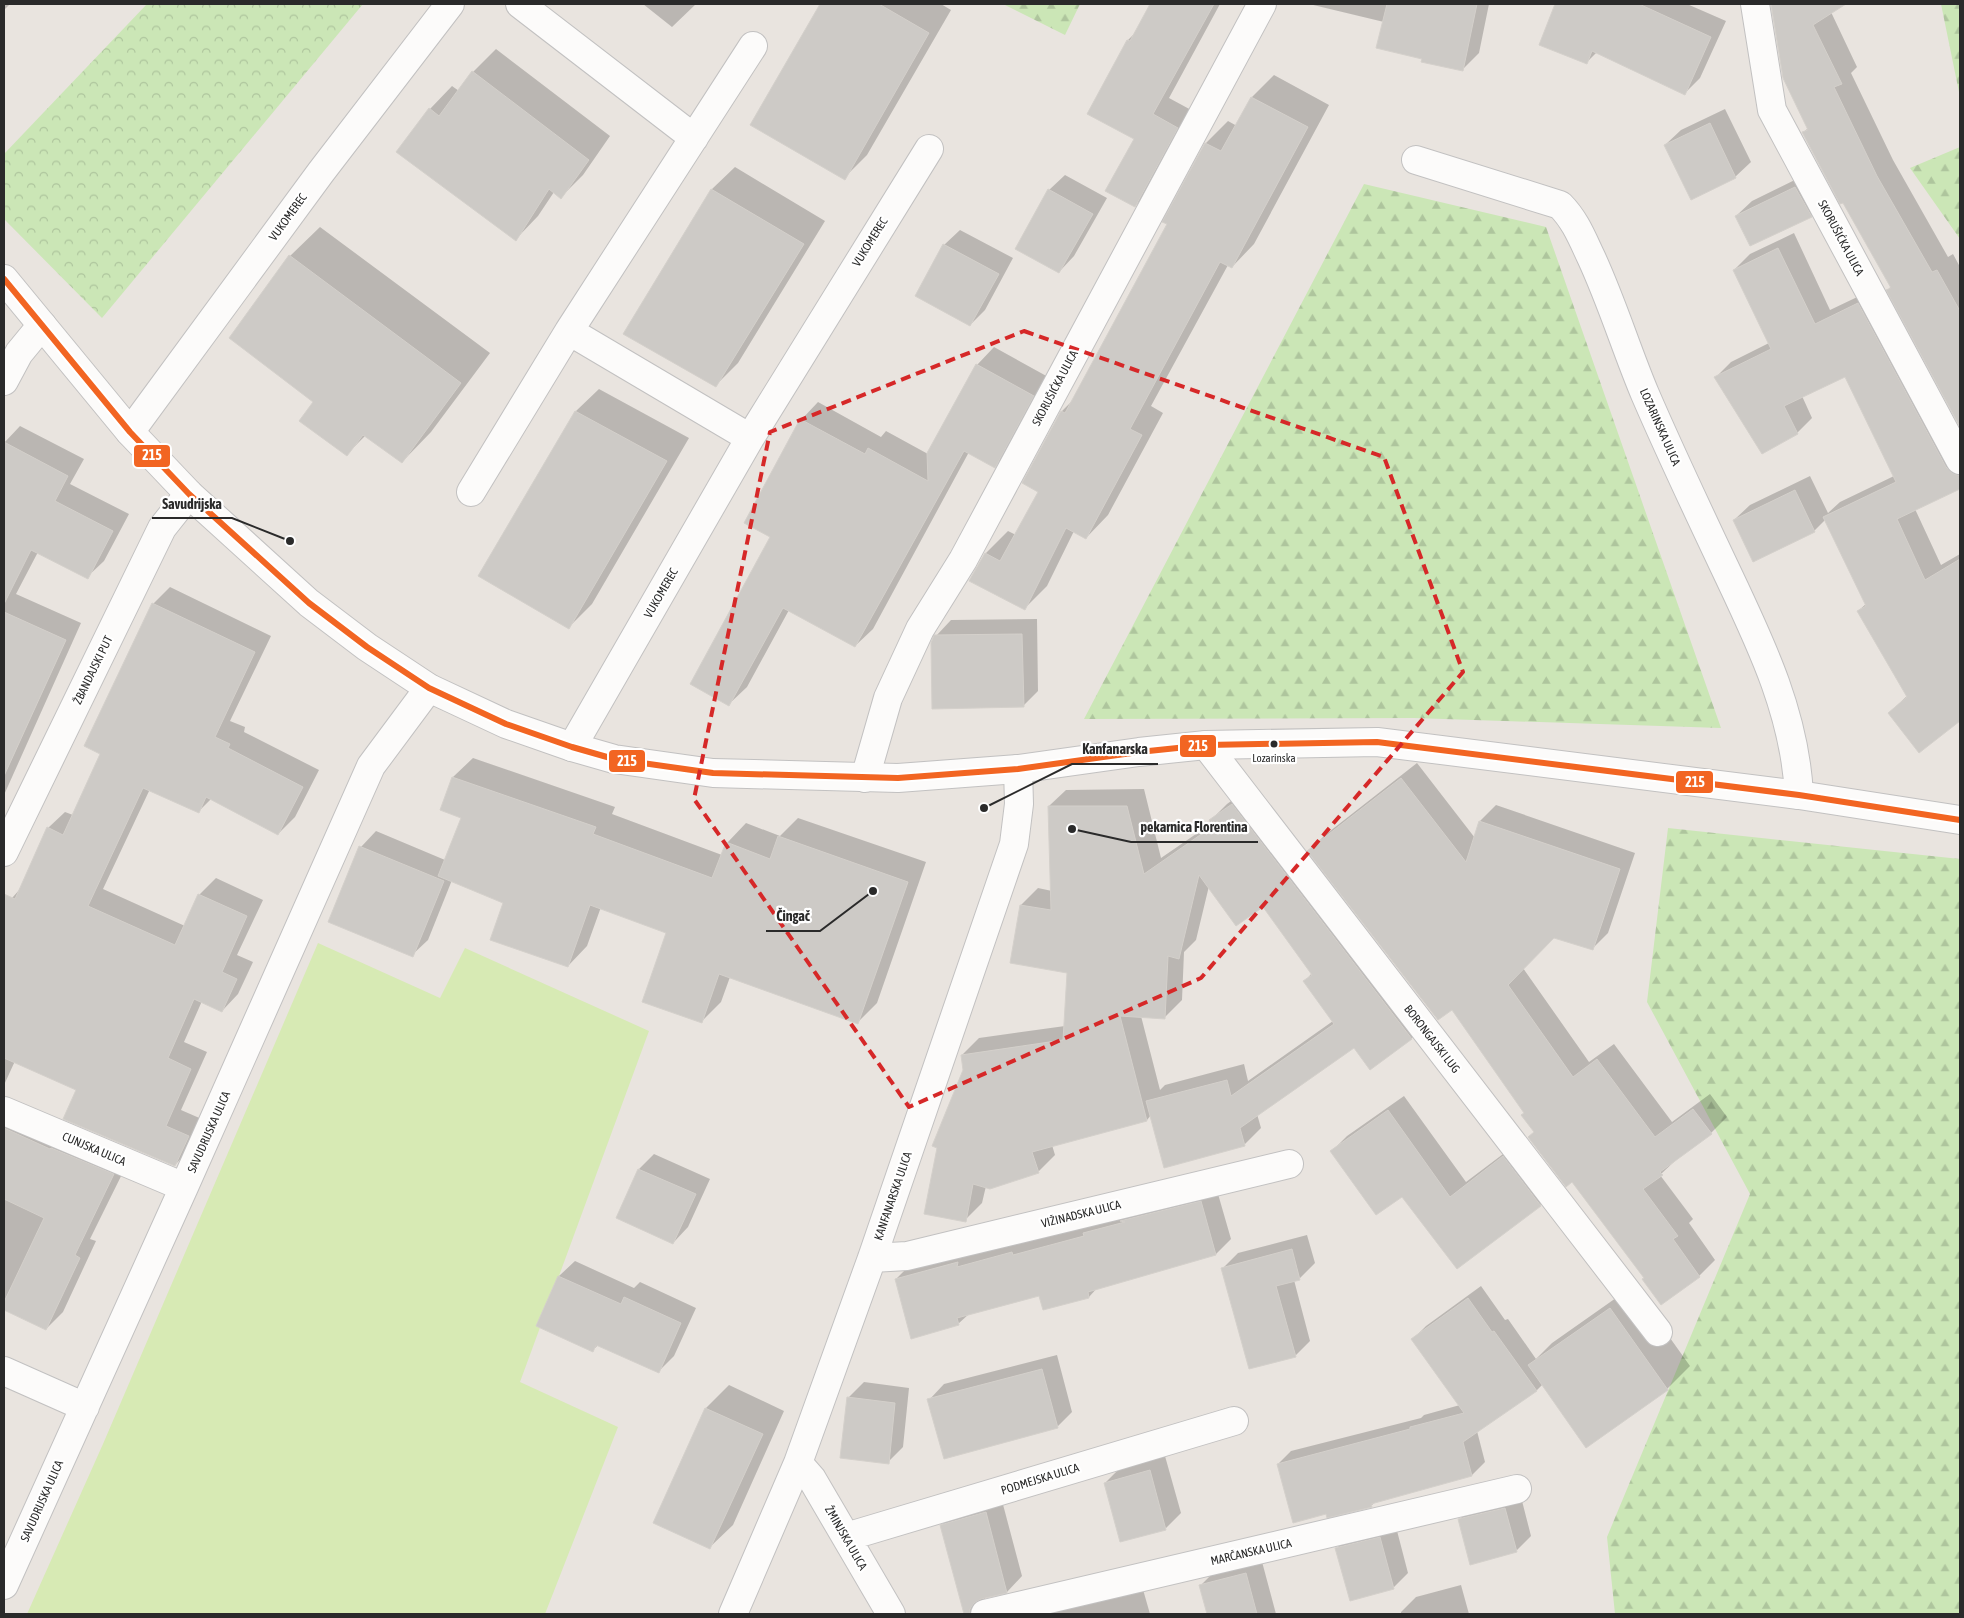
<svg xmlns="http://www.w3.org/2000/svg" width="1964" height="1618" viewBox="0 0 1964 1618" font-family="'Asap Condensed',sans-serif">
<style>
.forest{fill:url(#forest-firs)}
.park{fill:url(#park-crowns)}
.pitch{fill:#d7eab4}
.shadow{fill:#0003;fill-rule:evenodd}
.building{fill:#cdcac6;stroke:#d4d0cb}
.lines{fill:none;stroke-linecap:round;stroke-linejoin:round}
.minor-casing{stroke:#c2c1c1;stroke-width:30}
.tertiary-casing{stroke:#c2c1c1;stroke-width:30}
.minor{stroke:#fcfbfa;stroke-width:28}
.tertiary{stroke:#fcfbfa;stroke-width:28}
.bus-1-casing{stroke:#fff;stroke-width:10}
.bus-1{stroke:#f26522;stroke-width:6}
.marked{fill:none;stroke:#d62828;stroke-width:4;stroke-dasharray:10 6;stroke-linejoin:round}
.bus-dot{fill:#2a2a2a;stroke:#fff;stroke-width:2}
.labels{text-anchor:middle;stroke-width:4.5;stroke-linejoin:round;paint-order:stroke}
.bus-label{font-size:11px;fill:#2a2a2a;stroke:#fff}
.street-label{font-size:12px;fill:#2a2a2a;stroke:#fff}
.leader{fill:none;stroke:#2a2a2a;stroke-width:2}
.callout-dot{fill:#2a2a2a;stroke:#fff;stroke-width:2}
.callout-label{font-size:14px;text-anchor:middle;font-weight:bold;fill:#2a2a2a;stroke:#fff;stroke-width:4.5;stroke-linejoin:round;paint-order:stroke}
.line-badge{stroke:#fff;stroke-width:2}
.badge-label{font-size:14px;text-anchor:middle;font-weight:bold;fill:#fff}
</style>
<defs>
<pattern id="forest-firs" width="22" height="20" patternUnits="userSpaceOnUse" patternTransform="scale(1.25)"><rect width="22" height="20" fill="#cbe6b6"/><path d="M5 1l3.5 6h-7zM16 11l3.5 6h-7z" fill="#aec59d"/></pattern>
<pattern id="park-crowns" width="20" height="18" patternUnits="userSpaceOnUse" patternTransform="scale(1.25)"><rect width="20" height="18" fill="#cbe6b6"/><path d="M2 6a3 3 0 1 1 6 0M12 15a3 3 0 1 1 6 0" fill="none" stroke="#aec59d"/></pattern>
</defs>
<rect width="100%" height="100%" fill="#e9e4df"/>
<path class="forest" d="M1003,4H1080L1065,35Z
M1941,4H1960V97Z
M1960,147V239L1910,168Z
M1364,184L1546,227L1721,728L1414,718L1084,719Z
M1668,828L1960,859V1614H1615L1607,1537L1750,1194L1647,1002Z"/>
<path class="park" d="M147,4H363L102,318L4,219V154Z"/>
<path class="pitch" d="M318,943L440,998L465,948L649,1031L520,1382L618,1427L545,1614H27L103,1444Z"/>
<path class="shadow" d="M4,4H10L4,10Z
M643,4H696L672,27Z
M821,4H941L951,10L867,155L844,178L752,124Z
M1151,4H1220L1169,98L1193,111L1151,190L1135,206L1136,139L1089,114L1128,40L1135,33Z
M1309,4H1489L1479,53L1463,69L1423,58L1384,22Z
M1556,4H1687L1726,21L1700,78L1685,93L1597,52L1586,63L1540,44Z
M1773,4H1838L1831,12L1857,67L1851,73L1893,160L1948,257L1953,254L1960,267V425L1888,290L1891,286L1803,133L1808,128L1778,29Z
M496,49L610,136L583,175L561,197L554,192L538,216L516,239L397,152L430,109L452,86L459,91L473,72Z
M1274,75L1329,105L1254,244L1232,267L1228,265L1151,406L1163,413L1108,515L1086,538L1074,531L1047,586L1025,608L970,580L986,553L1008,531L1016,535L1040,491L1024,482L1062,411L1072,401L1169,224L1164,222L1206,143L1228,121L1237,126L1252,97Z
M1725,109L1751,162L1735,177L1665,145L1681,130Z
M735,167L825,221L738,363L715,386L625,334L712,189Z
M1811,172L1826,200L1811,216H1736L1752,201Z
M1065,175L1107,198L1074,256L1059,272L1049,190Z
M320,227L490,353L431,432L402,462L366,435L347,454L314,402L290,256Z
M960,230L1013,258L985,310L970,325L944,245Z
M1794,233L1830,310L1874,289L1960,454V485L1955,490L1915,509L1941,565L1960,554V719L1919,751L1889,713L1908,695L1858,611L1866,604L1825,520L1814,531L1734,520L1750,505L1810,476L1828,513L1840,502L1894,476L1846,375L1802,396L1812,418L1797,433L1716,377L1731,362L1769,343L1734,270L1750,254Z
M994,347L1050,378L1012,449L995,466L969,452L873,629L855,646L789,610L747,687L729,704L801,420L818,402L881,437L886,431L928,454L977,365Z
M599,389L689,438L592,604L569,627L479,576L576,411Z
M20,426L84,459L70,484L129,514L104,561L87,577L38,552L16,594L81,623L4,795V443Z
M170,587L271,636L230,721L245,727L244,732L319,770L295,817L278,834L211,799L199,811L150,789L103,889L185,926L199,895L216,878L263,900L237,955L253,962L238,994L222,1011L202,1001L184,1042L207,1052L181,1110L204,1120L191,1148L175,1165L78,1090L15,1061L4,1085V915L12,898L21,888L48,828L65,812L73,815L102,753L153,604Z
M1037,619L1038,691L1023,706L936,636L951,620Z
M473,758L615,807L612,814L722,855L727,843L746,823L780,836L798,818L926,862L877,1003L858,1022L730,977L721,1002L702,1021L667,932L601,907L587,946L568,966L504,902L452,880L428,940L412,955L361,847L376,831L445,860L463,818L442,810L453,777Z
M1417,763L1475,838L1480,821L1496,805L1635,853L1608,933L1592,949L1554,936L1523,968L1589,1062L1614,1044L1672,1122L1710,1094L1727,1117L1711,1133L1678,1158L1660,1175L1693,1219L1689,1223L1715,1260L1699,1276L1661,1304L1645,1278L1535,1132L1525,1112L1452,1008L1309,851L1325,835Z
M1249,788L1428,1021L1412,1038L1371,1068L1355,1046L1257,1114L1261,1128L1244,1145L1151,1115L1147,1120L1052,1145L1055,1155L1038,1172L986,1186L982,1203L965,1220L964,1070L962,1055L979,1038L1065,1026L1068,972L1021,905L1038,888L1052,891L1049,806L1066,790L1144,789L1161,858L1212,823L1210,821L1227,804ZM1209,886L1263,905L1312,973L1305,981L1333,1021L1248,1081L1244,1064L1165,1085L1160,1090L1141,1016L1165,1017L1182,1000L1184,952L1196,940Z
M1404,1096L1466,1182L1519,1142L1556,1190L1540,1205L1457,1268L1402,1195L1332,1151L1347,1136Z
M4,1103L130,1158L90,1239L96,1241L63,1312L46,1329L4,1309Z
M654,1154L710,1179L688,1227L673,1243L617,1217L639,1169Z
M1216,1187L1231,1239L1216,1254L1098,1287L1089,1297L1040,1294L969,1314L958,1324L896,1279L911,1264Z
M1307,1235L1315,1263L1299,1279L1294,1280L1310,1341L1295,1356L1223,1268L1238,1253Z
M575,1261L634,1288L640,1282L696,1308L674,1356L658,1372L599,1344L593,1350L537,1325L559,1276Z
M1481,1286L1505,1320L1508,1319L1536,1359L1552,1343L1633,1286L1690,1366L1667,1389L1543,1384L1537,1390L1477,1431L1485,1462L1472,1475L1376,1501L1371,1506L1327,1513L1278,1464L1291,1451L1421,1418L1424,1415L1460,1405L1413,1339L1426,1326Z
M1057,1355L1072,1412L1057,1427L929,1400L944,1384Z
M864,1382L909,1388L903,1447L888,1462L848,1398Z
M729,1385L784,1411L733,1525L710,1547L655,1522L706,1408Z
M1165,1456L1181,1513L1165,1529L1105,1483L1120,1468Z
M1520,1493L1531,1536L1516,1551L1460,1519L1475,1504Z
M1001,1497L1022,1576L1007,1592L985,1597V1601L1002,1614H965L941,1526L956,1510Z
M1395,1523L1408,1573L1393,1588L1337,1548L1352,1533Z
M1261,1558L1276,1614H1208L1201,1585L1216,1570Z
M1461,1585L1469,1614H1401V1612L1416,1597Z
M1142,1586L1150,1614H1006Z"/>
<path class="building" d="M820,4H879L929,33L845,180L750,125Z
M1150,4H1214L1153,114L1178,128L1135,207L1105,191L1134,139L1087,114L1127,40L1130,41Z
M1387,4H1477L1463,71L1421,62L1422,59L1376,48Z
M1555,4H1639L1711,37L1685,95L1592,51L1587,64L1539,45Z
M1771,4H1846L1813,25L1842,84L1834,87L1877,176L1932,272L1937,270L1960,311V427L1886,290L1891,288L1843,203L1840,204L1802,132L1808,130L1783,78Z
M472,71L589,160L561,199L549,189L516,241L396,152L429,108L439,116Z
M1251,97L1308,127L1232,268L1220,262L1130,429L1142,435L1086,539L1066,528L1025,610L969,581L985,553L1000,561L1038,492L1022,483L1061,411L1065,413L1167,224L1162,222L1205,143L1221,151Z
M1710,123L1736,178L1691,200L1664,145Z
M1795,187L1812,217L1750,246L1735,216Z
M711,189L804,244L716,387L623,334Z
M1048,189L1093,214L1059,273L1015,249Z
M943,244L999,274L970,326L915,296Z
M1778,248L1815,324L1858,303L1946,467L1952,473L1960,476V489L1897,519L1925,580L1960,559V721L1919,753L1888,713L1907,697L1857,611L1866,606L1823,517L1896,482L1845,377L1784,406L1798,434L1762,454L1714,377L1771,349L1733,270Z
M289,255L461,383L402,463L363,435L347,456L299,421L313,402L229,338Z
M976,364L1034,396L995,468L964,451L855,647L783,608L729,706L690,684L770,537L744,523L800,419L865,454L868,448L928,481L927,453Z
M575,411L667,461L569,629L478,576Z
M4,442L68,476L55,501L113,531L88,579L31,550L4,604Z
M1795,490L1815,532L1753,562L1733,520Z
M152,603L255,652L215,737L230,744L228,748L303,787L278,835L206,797L199,813L143,788L88,906L175,945L198,894L247,916L222,972L237,979L222,1012L194,999L168,1058L191,1069L166,1126L189,1136L175,1166L63,1119L76,1090L4,1058V894L15,899L47,827L63,835L100,754L84,746Z
M4,612L66,640L4,776Z
M1022,634L1024,707L932,709L931,643L934,635Z
M452,777L596,827L593,834L712,878L726,842L770,859L778,836L908,882L858,1024L719,974L702,1023L642,1002L666,933L590,905L568,967L490,940L503,903L438,876L461,818L440,810Z
M1401,778L1466,862L1479,821L1620,869L1593,950L1554,938L1508,985L1573,1077L1597,1059L1655,1137L1693,1109L1712,1134L1660,1172L1663,1175L1643,1189L1678,1236L1673,1239L1700,1277L1661,1305L1642,1279L1644,1278L1572,1182L1566,1187L1528,1137L1534,1132L1521,1115L1524,1113L1452,1010L1438,1020L1307,851Z
M1232,804L1412,1039L1370,1070L1354,1048L1240,1128L1245,1146L1164,1168L1146,1101L1227,1080L1231,1096L1334,1024L1303,981L1312,975L1263,907L1236,926L1199,875L1179,959L1168,956L1165,1019L1120,1016L1147,1121L1032,1152L1039,1173L990,1189L973,1184L966,1222L924,1214L937,1148L932,1146L963,1070L961,1055L1063,1040L1067,973L1010,963L1020,905L1051,910L1048,806H1127L1144,874L1213,826L1209,820Z
M359,846L444,881L413,957L328,922Z
M1388,1110L1450,1197L1503,1156L1541,1206L1457,1269L1402,1197L1376,1215L1330,1151Z
M4,1128L50,1149L51,1148L114,1174L75,1255L80,1258L46,1330L4,1310V1302L44,1218L4,1199Z
M638,1169L696,1194L673,1244L616,1218Z
M1201,1201L1216,1255L1088,1292L1089,1298L1043,1310L1039,1296L957,1318L959,1325L911,1339L895,1279L958,1262L957,1267L1012,1252L1013,1255L1084,1236L1083,1233L1125,1222L1120,1221Z
M1292,1249L1300,1280L1276,1286L1296,1357L1249,1369L1221,1268Z
M558,1276L621,1304L624,1297L681,1323L659,1373L596,1345L593,1352L536,1326Z
M1468,1298L1492,1332L1494,1331L1537,1391L1463,1442L1472,1476L1371,1504L1372,1507L1327,1518L1326,1514L1293,1523L1277,1464L1410,1429V1427L1464,1413L1411,1339Z
M1610,1308L1668,1390L1586,1448L1528,1365Z
M1042,1369L1058,1428L944,1459L927,1399Z
M847,1397L895,1403L889,1464L840,1458Z
M705,1408L763,1434L710,1549L653,1523Z
M1150,1470L1166,1530L1120,1542L1104,1483Z
M1505,1508L1517,1552L1470,1565L1458,1519Z
M986,1512L1007,1593L981,1599L974,1603L970,1609V1614H964L940,1525Z
M1380,1537L1394,1589L1350,1601L1335,1548Z
M1246,1573L1257,1614H1207L1199,1585Z"/>
<g class="lines">
<defs>
<path id="minor" d="M520,4L694,138
M1755,4L1772,110L1960,460
M1416,160L1560,205C1575,220 1582,238 1591,257C1612,302 1626,349 1645,394C1670,452 1697,509 1724,566C1759,640 1795,712 1799,795
M569,331L750,438
M4,381L19,353L42,325
M130,432L321,172L450,4
M471,492L569,331L753,46
M1206,745L1658,1332
M572,747L750,438L929,149
M865,778L888,698L920,629L963,560L1262,4
M4,852L162,528L189,494
M4,1111L184,1187
M872,1258L907,1256L1289,1164
M4,1371L85,1407
M798,1463L812,1479L891,1614
M846,1537L1234,1421
M4,1585L184,1187L371,766L429,688
M733,1614L798,1463L872,1258L1014,844L1019,804L1018,769
M985,1614L1517,1489"/>
<path id="tertiary" d="M4,279L130,432L189,494L309,603L367,647L429,688L506,724L572,747L614,759L713,773L898,778L1018,769L1139,752L1206,745L1377,742L1799,795L1960,820"/>
</defs>
<use href="#minor" class="minor-casing"/>
<use href="#tertiary" class="tertiary-casing"/>
<use href="#minor" class="minor"/>
<use href="#tertiary" class="tertiary"/>
<defs>
<path id="bus-1" d="M4,279L130,432L189,494L309,603L367,647L429,688L506,724L572,747L614,759L713,773L898,778L1018,769L1139,752L1206,745L1377,742L1799,795L1960,820"/>
</defs>
<use href="#bus-1" class="bus-1-casing"/>
<use href="#bus-1" class="bus-1"/>
</g>
<path class="marked" d="M1024,331L1384,457L1463,672L1201,978L909,1107L694,799L770,432Z"/>
<circle class="bus-dot" cx="1274" cy="744" r="4.5"/>
<g class="labels">
<g class="bus-label">
<text x="1274" y="762">Lozarinska</text>
</g>
<g class="street-label">
<text transform="translate(288 217) rotate(-54)" y="4">VUKOMEREC</text>
<text transform="translate(1841 238) rotate(62)" y="4">SKORUŠIĆKA ULICA</text>
<text transform="translate(870 242) rotate(-58)" y="4">VUKOMEREC</text>
<text transform="translate(1055 388) rotate(-62)" y="4">SKORUŠIĆKA ULICA</text>
<text transform="translate(1660 427) rotate(66)" y="4">LOZARINSKA ULICA</text>
<text transform="translate(661 593) rotate(-60)" y="4">VUKOMEREC</text>
<text transform="translate(93 670) rotate(-64)" y="4">ŽBANDAJSKI PUT</text>
<text transform="translate(1432 1039) rotate(52)" y="4">BORONGAJSKI LUG</text>
<text transform="translate(209 1132) rotate(-66)" y="4">SAVUDRIJSKA ULICA</text>
<text transform="translate(94 1149) rotate(23)" y="4">CUNJSKA ULICA</text>
<text transform="translate(893 1196) rotate(-71)" y="4">KANFANARSKA ULICA</text>
<text transform="translate(1081 1214) rotate(-14)" y="4">VIŽINADSKA ULICA</text>
<text transform="translate(1040 1479) rotate(-17)" y="4">PODMEJSKA ULICA</text>
<text transform="translate(42 1501) rotate(-66)" y="4">SAVUDRIJSKA ULICA</text>
<text transform="translate(846 1538) rotate(60)" y="4">ŽMINJSKA ULICA</text>
<text transform="translate(1251 1552) rotate(-13)" y="4">MARČANSKA ULICA</text>
</g>
</g>
<path class="leader" d="M290 541L232 518H152M984 808L1072 764H1158M1072 829L1131 842H1258M873 891L820 931H766"/>
<g class="callout-dot">
<circle cx="290" cy="541" r="5"/>
<circle cx="984" cy="808" r="5"/>
<circle cx="1072" cy="829" r="5"/>
<circle cx="873" cy="891" r="5"/>
</g>
<g class="callout-label">
<text x="192" y="509">Savudrijska</text>
<text x="1115" y="754">Kanfanarska</text>
<text x="1194" y="832">pekarnica Florentina</text>
<text x="793" y="921">Čingač</text>
</g>
<g class="line-badge">
<rect x="133" y="444" width="38" height="24" rx="5" fill="#f26522"/>
<rect x="1179" y="734" width="38" height="24" rx="5" fill="#f26522"/>
<rect x="608" y="749" width="38" height="24" rx="5" fill="#f26522"/>
<rect x="1675" y="770" width="39" height="24" rx="5" fill="#f26522"/>
</g>
<g class="badge-label">
<text x="152" y="460">215</text>
<text x="1198" y="751">215</text>
<text x="627" y="766">215</text>
<text x="1695" y="787">215</text>
</g>
<rect width="1964" height="1618" fill="none" stroke="#2a2a2a" stroke-width="10"/>
</svg>
